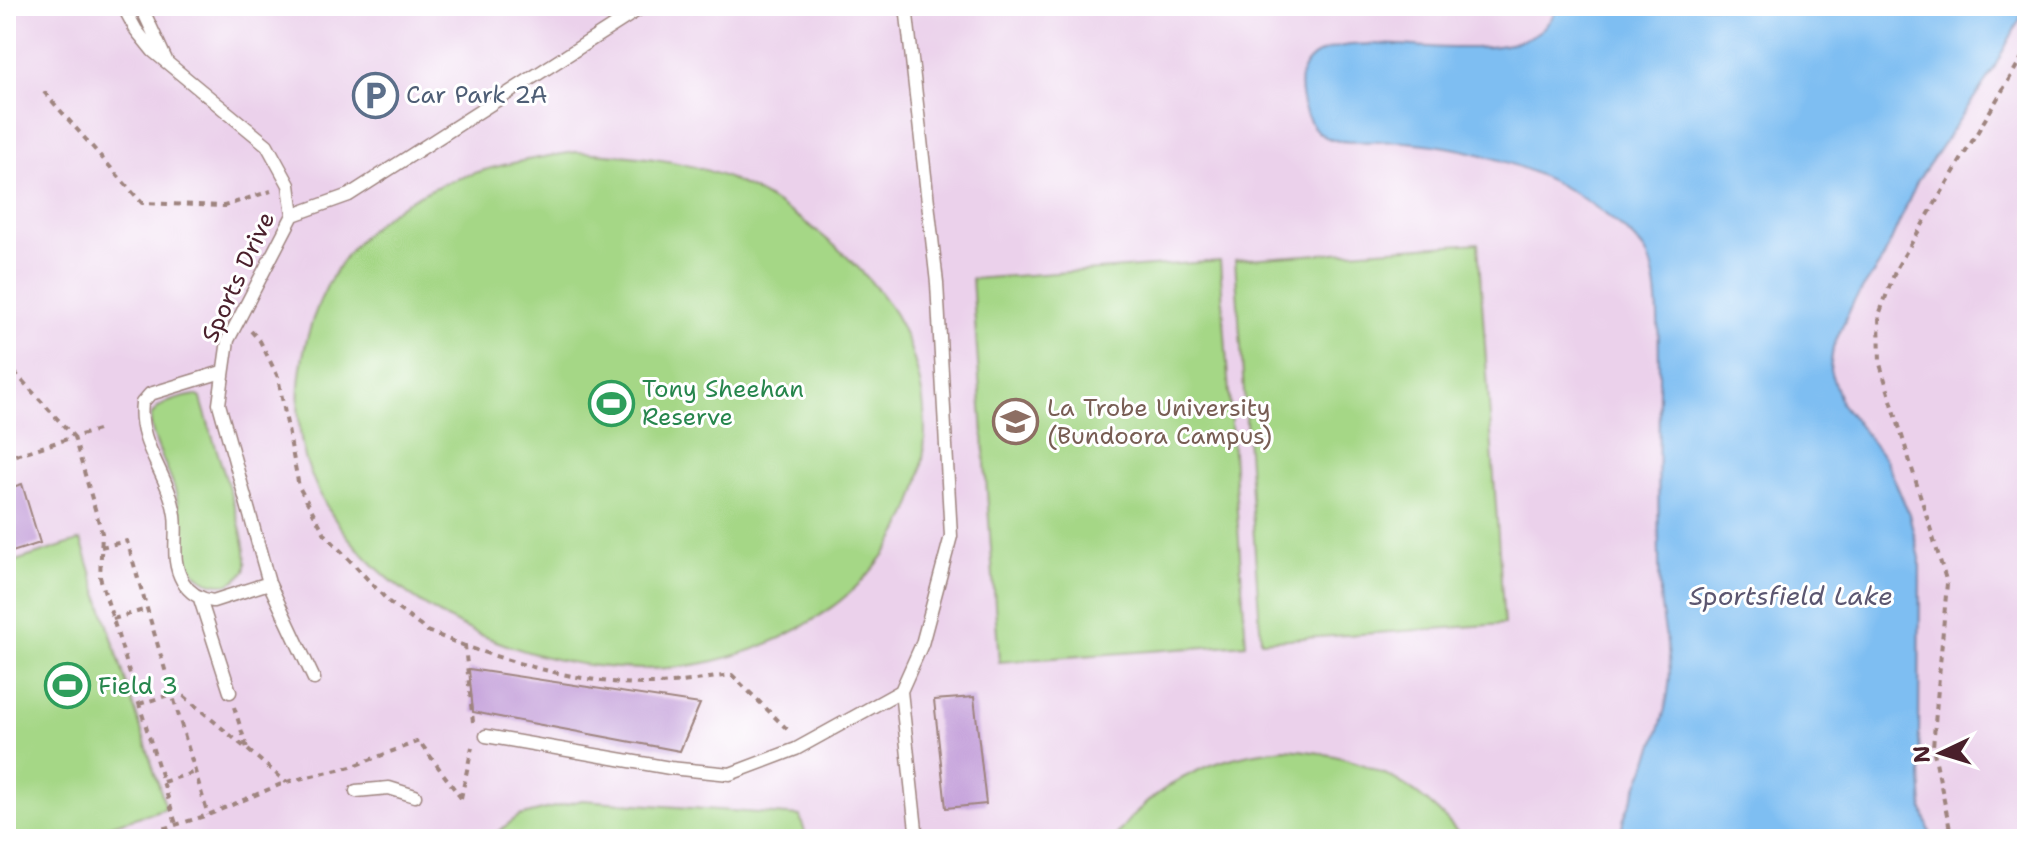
<svg xmlns="http://www.w3.org/2000/svg" width="2033" height="845" viewBox="0 0 2033 845" font-family="'Shantell Sans',sans-serif">
<style>
.built{fill:#ebd1eb}
.green{fill:#a5d786;stroke:#787b58;stroke-width:2}
.water{fill:#7ebef2;stroke:#646e8e;stroke-width:2}
.building{fill:#c4a0da}
.lines{fill:none;stroke-linecap:round;stroke-linejoin:round}
.service-casing{stroke:#9e847f;stroke-width:15}
.path{stroke:#9e847f;stroke-width:4;stroke-dasharray:6 6;stroke-linecap:butt}
.service{stroke:#fff;stroke-width:12}
.labels{text-anchor:middle;stroke-width:6;stroke-linejoin:round;paint-order:stroke}
.service-label{font-size:24px;fill:#4e5e75;stroke:#fff;text-anchor:start}
.street-label{font-size:24px;fill:#4a1f2b;stroke:#fff}
.leisure-label{font-size:24px;fill:#27864d;stroke:#fff;text-anchor:start}
.education-label{font-size:24px;fill:#785e54;stroke:#fff;text-anchor:start}
.water-label{font-size:26px;font-style:italic;fill:#5c5771;stroke:#fff}
</style>
<rect width="100%" height="100%" fill="#fff"/>
<filter id="ink" filterUnits="userSpaceOnUse"><feTurbulence type="fractalNoise" baseFrequency=".0125" numOctaves="2"/><feDisplacementMap in="SourceGraphic" scale="16" xChannelSelector="R" yChannelSelector="G"/><feConvolveMatrix kernelMatrix="1 2 1 2 8 2 1 2 1" color-interpolation-filters="sRGB"/></filter>
<filter id="wash" filterUnits="userSpaceOnUse"><feTurbulence type="fractalNoise" baseFrequency=".006" numOctaves="4" result="noise"/><feDisplacementMap in="SourceGraphic" scale="32" xChannelSelector="R" yChannelSelector="G"/><feGaussianBlur stdDeviation="1.8" result="paint"/><feColorMatrix in="noise" values="0 0 0 0 0 0 0 0 0 0 0 0 0 0 0 0 0 1.4 0 .05"/><feComposite in="paint" operator="in"/></filter>
<g filter="url(#wash)">
<rect width="100%" height="100%" fill="#f3ead3"/>
<path class="built" d="M6,6H2027V839H6Z"/>
<path class="green" d="M576,152C629,155 686,159 735,181C798,210 880,272 906,337C969,495 867,625 714,661C569,695 367,618 310,472C296,438 296,392 303,356C332,210 443,170 576,152Z
M1478,243L1504,624L1261,641L1235,260Z
M1220,261L1246,644L999,662L972,279Z
M196,395L201,398C208,430 254,550 245,571C237,580 231,585 219,584C175,580 184,521 175,490C171,473 145,428 152,415C159,402 183,397 196,395Z
M81,540L166,808L68,839H6V564Z
M1285,749C1357,753 1418,781 1463,839H1114C1154,781 1218,755 1285,749Z
M582,800L800,816L807,839H488L519,816Z"/>
<path class="water" d="M1558,6H2027L1993,70L1917,182L1883,259L1853,303L1833,347L1830,370L1841,403L1886,460L1909,514L1920,558L1919,737L1923,810L1932,839H1621L1623,821C1639,780 1665,728 1669,685C1673,656 1661,623 1660,594C1657,520 1659,446 1659,372C1658,340 1661,284 1647,255C1642,243 1621,227 1610,218C1553,172 1477,147 1405,142C1385,140 1344,145 1328,138C1307,130 1298,97 1301,76C1321,0 1524,97 1558,6Z"/>
<g id="blocks">
<path class="building" d="M22,484L40,543L6,554V489Z
M469,669L700,704L680,751L473,712Z
M974,697L986,804L946,808L934,700Z"/>
</g>
</g>
<g filter="url(#ink)">
<use href="#blocks" fill-opacity="0" stroke="#9e847f" stroke-width="2"/>
<g class="lines">
<defs>
<path id="service" d="M123,6L136,30L153,51L267,145L289,185L293,215L228,340L219,404L269,583L314,679
M141,6L166,60
M906,6L937,283L951,536L922,644L901,691L917,839
M293,215L349,195L644,6
M222,372L150,394L142,403C137,445 169,474 175,515C178,538 170,560 183,582C190,594 200,599 213,601L269,583
M200,599L230,692
M486,736L670,768L730,774L796,749L901,691
M356,791L389,788L415,796"/>
</defs>
<use href="#service" class="service-casing"/>
<path class="path" d="M44,92L142,203L224,206L271,191
M251,331L260,341L278,377L299,487L325,534L389,602L427,631L465,646
M6,363L74,437L6,458
M98,430L74,437L102,533L100,577L176,824
M101,547L127,541L208,815
M113,619L147,609
M139,704L179,692L286,782
M234,707L247,748
M473,722L465,646C523,666 590,685 652,684C678,684 705,678 732,675L790,732
M163,782L195,772
M461,798L472,747
M129,839L208,815L286,782L351,767L419,741L461,798
M1952,839L1933,747L1947,583L1880,364L1879,315L1896,269L2027,49"/>
<use href="#service" class="service"/>
</g>
</g>
<defs>
<symbol id="parking-ring" viewBox="-11 -11 22 22"><circle r="9.5" fill="#fff" stroke="#5c6f8a" stroke-width="1.5"/><path d="M-3.5-5.5H1a3.5 3.5 0 0 1 0 7H-1V5.5H-3.5ZM-1-3.4V-.6H.8a1.4 1.4 0 0 0 0-2.8Z" fill="#5c6f8a"/></symbol>
<symbol id="stadium-ring" viewBox="-11 -11 22 22"><circle r="9.5" fill="#fff" stroke="#2e9e5b" stroke-width="1.5"/><path d="M0-5a6.5 5 0 1 0 0 10a6.5 5 0 1 0 0-10ZM-3.5-1.8h7v3.6h-7Z" fill="#2e9e5b"/></symbol>
<symbol id="university-ring" viewBox="-11 -11 22 22"><circle r="9.5" fill="#fff" stroke="#8d6e63" stroke-width="1.5"/><path d="M0-5L7-2L0 1L-7-2ZM-4 1L0 2.5L4 1V4Q0 6-4 4Z" fill="#8d6e63"/></symbol>
</defs>
<g fill-rule="evenodd">
<use href="#parking-ring" x="350" y="70" width="51" height="51"/>
<use href="#stadium-ring" x="586" y="378" width="51" height="51"/>
<use href="#university-ring" x="990" y="396" width="51" height="51"/>
<use href="#stadium-ring" x="42" y="660" width="51" height="51"/>
</g>
<g class="labels">
<g class="service-label">
<text x="406" y="103">Car Park 2A</text>
</g>
<g class="street-label">
<text transform="translate(238 277) rotate(-65)" y="8">Sports Drive</text>
</g>
<g class="leisure-label">
<text x="642" y="397">Tony Sheehan<tspan x="642" dy="28">Reserve</tspan></text>
<text x="98" y="694">Field 3</text>
</g>
<g class="education-label">
<text x="1047" y="416">La Trobe University<tspan x="1047" dy="28">(Bundoora Campus)</tspan></text>
</g>
<g class="water-label">
<text x="1791" y="605">Sportsfield Lake</text>
</g>
</g>
<rect width="2033" height="845" fill="none" stroke="#fff" stroke-width="32"/>
<g transform="translate(1941 753) rotate(266)" stroke="#ffffff" stroke-width="6" paint-order="stroke">
<path d="M0-6L14 30L0 20L-14 30Z" fill="#4a1f2b"/>
<text y="-12" font-size="22" font-weight="bold" text-anchor="middle" fill="#4a1f2b">N</text>
</g>
</svg>
